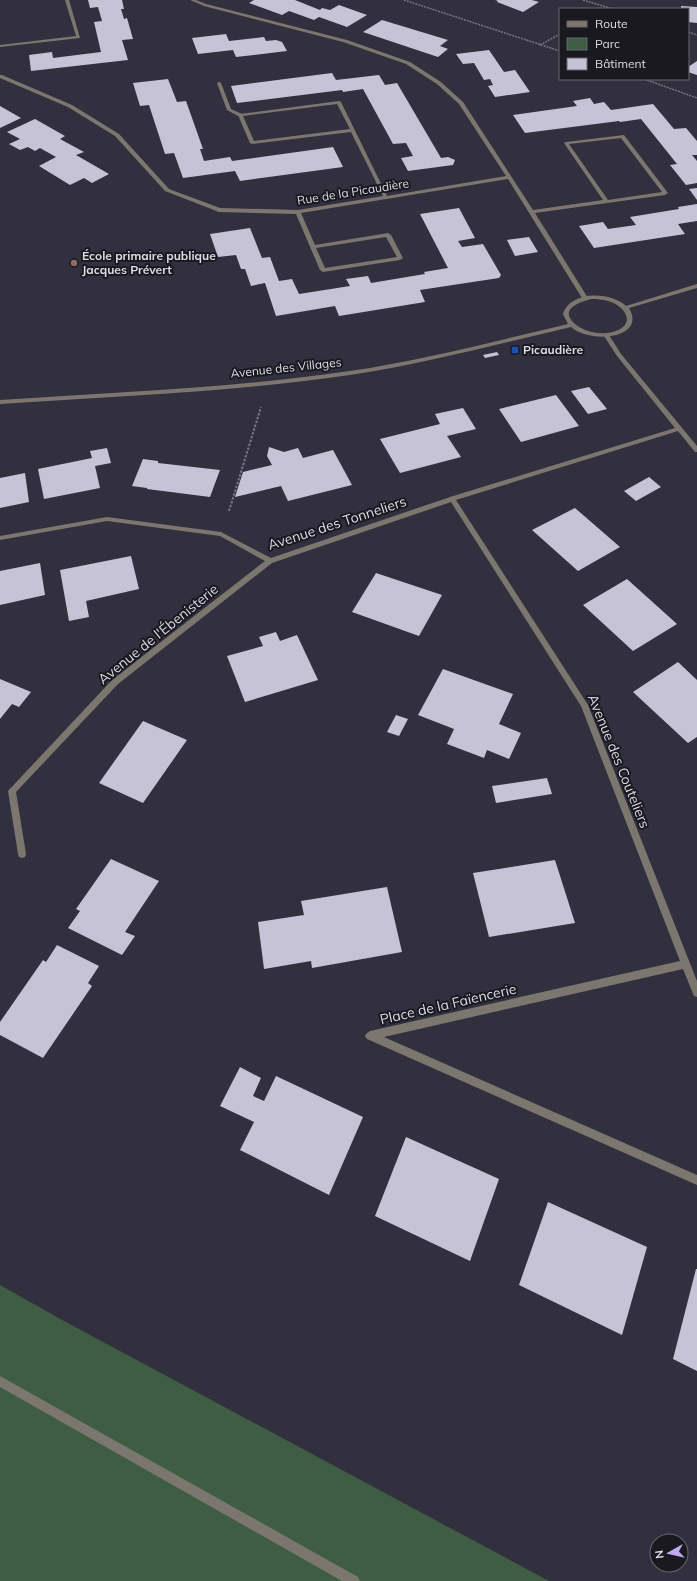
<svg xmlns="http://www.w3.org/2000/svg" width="697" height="1581" viewBox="0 0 697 1581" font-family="Mulish,sans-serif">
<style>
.green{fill:#3e5d43}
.building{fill:#c6c3d7}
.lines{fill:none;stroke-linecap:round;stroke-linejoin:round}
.path-far1{stroke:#777582;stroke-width:1.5;stroke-dasharray:2 1;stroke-linecap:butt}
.path{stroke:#777582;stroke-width:2;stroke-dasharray:2.5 1.5;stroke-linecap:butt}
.service{fill:#7b776f;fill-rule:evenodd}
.minor{fill:#7b776f;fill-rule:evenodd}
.tertiary{fill:#7b776f;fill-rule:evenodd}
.education-dot{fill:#8d6e63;stroke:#1a1920;stroke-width:1.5}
.transit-dot{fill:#1a4fb4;stroke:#1a1920;stroke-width:1.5}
.labels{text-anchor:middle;stroke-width:4;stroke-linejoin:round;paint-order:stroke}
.far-street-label{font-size:12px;fill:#dddce6;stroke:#1a1920}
.far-poi-label{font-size:12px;font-weight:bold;fill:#dddce6;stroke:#1a1920;text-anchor:start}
.street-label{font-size:14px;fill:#dddce6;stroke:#1a1920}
</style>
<rect width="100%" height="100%" fill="#32303f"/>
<path class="green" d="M0,1285L64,1321L549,1581H0Z"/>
<path class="building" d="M88,0H122L124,9H121L124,19L127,18L133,39L122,40L128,60L31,71L29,55L52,52L53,58L101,52L94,22L102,21L98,7L90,8Z
M254,0H295L320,10L322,8L330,10L339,5L367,15L347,27L319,17L314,20L289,11L282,15L249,3Z
M495,0H532L539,2L523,12L497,2L498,1Z
M681,6L697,7V23L688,22V9H681Z
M382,20L448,40L440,46L448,49L438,57L363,32Z
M226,34L229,41L264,37L266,41L276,40L282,42L287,51L236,57L233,50L198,54L192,38Z
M489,50L504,72L515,70L530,92L495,97L488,86L493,85L490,79L484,80L474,63L463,64L456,54Z
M697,61V75L688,72V67Z
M332,73L336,80L379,75L385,85L397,83L441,158L448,157L455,160L453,165L408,171L401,158L413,156L406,143L393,144L363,89L343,92L342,90L237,103L231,86Z
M168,79L177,102L186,101L203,149H200L204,161L230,157L232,161L333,147L343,167L240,181L235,171L183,178L174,153L165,154L149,105L140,106L133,83Z
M590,98L594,104L604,102L611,110L653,104L674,129L686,128L697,141V155H692L697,161V183L686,185L670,165L677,164L641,119L620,122L619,121L525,133L513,115L577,106L573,101Z
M0,106L21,118L0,128Z
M35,119L65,136L60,139L84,152L76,155L109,174L92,183L84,178L70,185L39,166L56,157L40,148L35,151L28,147L20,150L9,144L20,139L7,132Z
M697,188V200L689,189Z
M697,204V221L678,224L685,234L594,248L579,226L603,222L608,229L636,225L630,217L679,209L678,207Z
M459,208L475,238L458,241L462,247L483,244L501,275L499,278L420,290L425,302L339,316L335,306L276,316L265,283L251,286L245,269H241L236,255L218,257L210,234L250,228L262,258L270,257L279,281L292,279L299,294L350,286L346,279L368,276L371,283L425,274L424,272L448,268L420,214Z
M529,237L538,252L515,256L507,240Z
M497,352L499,355L485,358L483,355Z
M589,387L607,409L588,414L571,391Z
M556,395L579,426L521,442L499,409Z
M463,408L476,429L447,436L461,457L400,473L380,439L440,424L435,414Z
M269,447L284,452L298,448L303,458L333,450L352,485L288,501L281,486L235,497L243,472L272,465L267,456Z
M107,448L111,463L95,466L100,488L44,499L38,469L92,458L90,451Z
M143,459L158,461V463L220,470L210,497L147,489V488L132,486Z
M25,473L29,502L0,508V478Z
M649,477L661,487L636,501L624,491Z
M575,508L620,547L578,571L532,530Z
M131,556L139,589L86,601L89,617L69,621L60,570Z
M40,563L45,595L0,605V571Z
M376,573L442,595L419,636L352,612Z
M627,579L677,624L633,651L583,605Z
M276,632L280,641L297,635L318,680L245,702L227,656L263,646L259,637Z
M678,662L697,680V737L688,743L633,692Z
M443,669L513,694L499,724L521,733L509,759L487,750L484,758L447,744L454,729L418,715Z
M0,679L31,692L19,707L12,704L0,719Z
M396,715L408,719L399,736L387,732Z
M143,721L187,740L143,803L99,783Z
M547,778L552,794L496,803L492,786Z
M111,859L159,881L125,932L135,936L122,955L68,928L80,911L76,909Z
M555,860L575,923L489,937L473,873Z
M387,887L402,952L312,968L311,961L264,969L258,922L304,915L301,901Z
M57,945L99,966L88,983L92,986L43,1058L0,1035V1022L43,960L46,962Z
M240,1067L261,1078L253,1096L264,1101L276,1076L363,1117L329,1195L240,1150L254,1122L220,1106Z
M406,1137L499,1179L470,1261L375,1216Z
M548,1202L647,1247L622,1335L519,1285Z
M696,1269H697V1371L673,1359Z"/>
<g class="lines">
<path class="path-far1" d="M404,0L560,51
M583,0L613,9
M688,32L697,35
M540,45L560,34
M644,79L697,98"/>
<path class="path" d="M229,511L261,407"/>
<path class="service" d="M219,82L221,83L231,109L242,114V116H238L227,110L217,83Z"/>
<path class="minor" d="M65,0H69L80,38L0,47V45L76,36Z
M190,0H196L206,4L347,40L410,62L441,82L463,102L533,210L603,200L564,143L566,142L624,135L668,193L665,195L535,213L588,298L585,300L582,298L508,179L301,213L315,245L388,233L391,235L403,258L400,260L323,272L320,270L296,214L219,212L165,191L115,136L68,107L0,78V75H2L72,105L119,134L169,189L220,208L298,210L383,196L351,132L252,144L250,143L238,115L240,114L339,101L341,102L387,196L506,176L459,104L437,84L406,64L343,42L204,6ZM337,104L350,129L254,141L243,116ZM621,138L662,192L608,200L569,144ZM386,237L397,257L325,268L316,248Z
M607,334L609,335L621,354L697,446V452H695L678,431L456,500L588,705L697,981V997L694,996L683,969L384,1037L697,1175V1185L367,1039L365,1036L367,1033L370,1031L680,961L581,706L451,502L272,563L118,684L16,792L26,854L25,857L22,858L19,857L18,854L8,791L112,680L265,561L220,536L107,521L0,540V536L107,517L221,532L271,558L450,497L675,428L617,356L604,336Z
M0,1376L358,1577L360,1581H342L0,1387Z"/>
<path class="tertiary" d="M697,284V288L629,308C647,339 590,344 571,327C498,344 424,364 350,375C234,392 117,396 0,404V400C116,392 234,388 350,371C423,360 496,341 568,324L563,314C570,291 610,291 626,306ZM591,299C603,299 614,301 622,309C642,331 595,343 574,323C559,309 580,302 591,299Z"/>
</g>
<circle class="education-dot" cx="74" cy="263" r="4"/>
<rect class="transit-dot" x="511" y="346" width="8" height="8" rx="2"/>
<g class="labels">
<g class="far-street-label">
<text transform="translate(353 192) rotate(-9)" y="4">Rue de la Picaudière</text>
<text transform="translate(286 368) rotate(-6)" y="4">Avenue des Villages</text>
</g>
<g class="far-poi-label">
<text x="82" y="260">École primaire publique<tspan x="82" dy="14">Jacques Prévert</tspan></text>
<text x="523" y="354">Picaudière</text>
</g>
<g class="street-label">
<text transform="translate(337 523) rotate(-18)" y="5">Avenue des Tonneliers</text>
<text transform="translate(158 634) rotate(-39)" y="5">Avenue de l'Ébenisterie</text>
<text transform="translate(619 761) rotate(68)" y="5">Avenue des Couteliers</text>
<text transform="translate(448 1004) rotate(-13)" y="5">Place de la Faïencerie</text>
</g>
</g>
<rect x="559" y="8" width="130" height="72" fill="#1a1920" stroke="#68676f"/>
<rect x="567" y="21" width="20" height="6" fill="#7b776f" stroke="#68676f"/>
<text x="595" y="28" font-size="12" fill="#dddce6">Route</text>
<rect x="567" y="38" width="20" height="12" fill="#3e5d43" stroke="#68676f"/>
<text x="595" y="48" font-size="12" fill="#dddce6">Parc</text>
<rect x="567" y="58" width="20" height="12" fill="#c6c3d7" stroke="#68676f"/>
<text x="595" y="68" font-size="12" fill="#dddce6">Bâtiment</text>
<g transform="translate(669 1553) rotate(262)"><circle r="19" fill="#1a1920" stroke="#68676f"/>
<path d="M0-3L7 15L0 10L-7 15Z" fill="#c2a8f3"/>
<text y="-6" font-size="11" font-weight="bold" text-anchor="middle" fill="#dddce6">N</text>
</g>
</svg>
